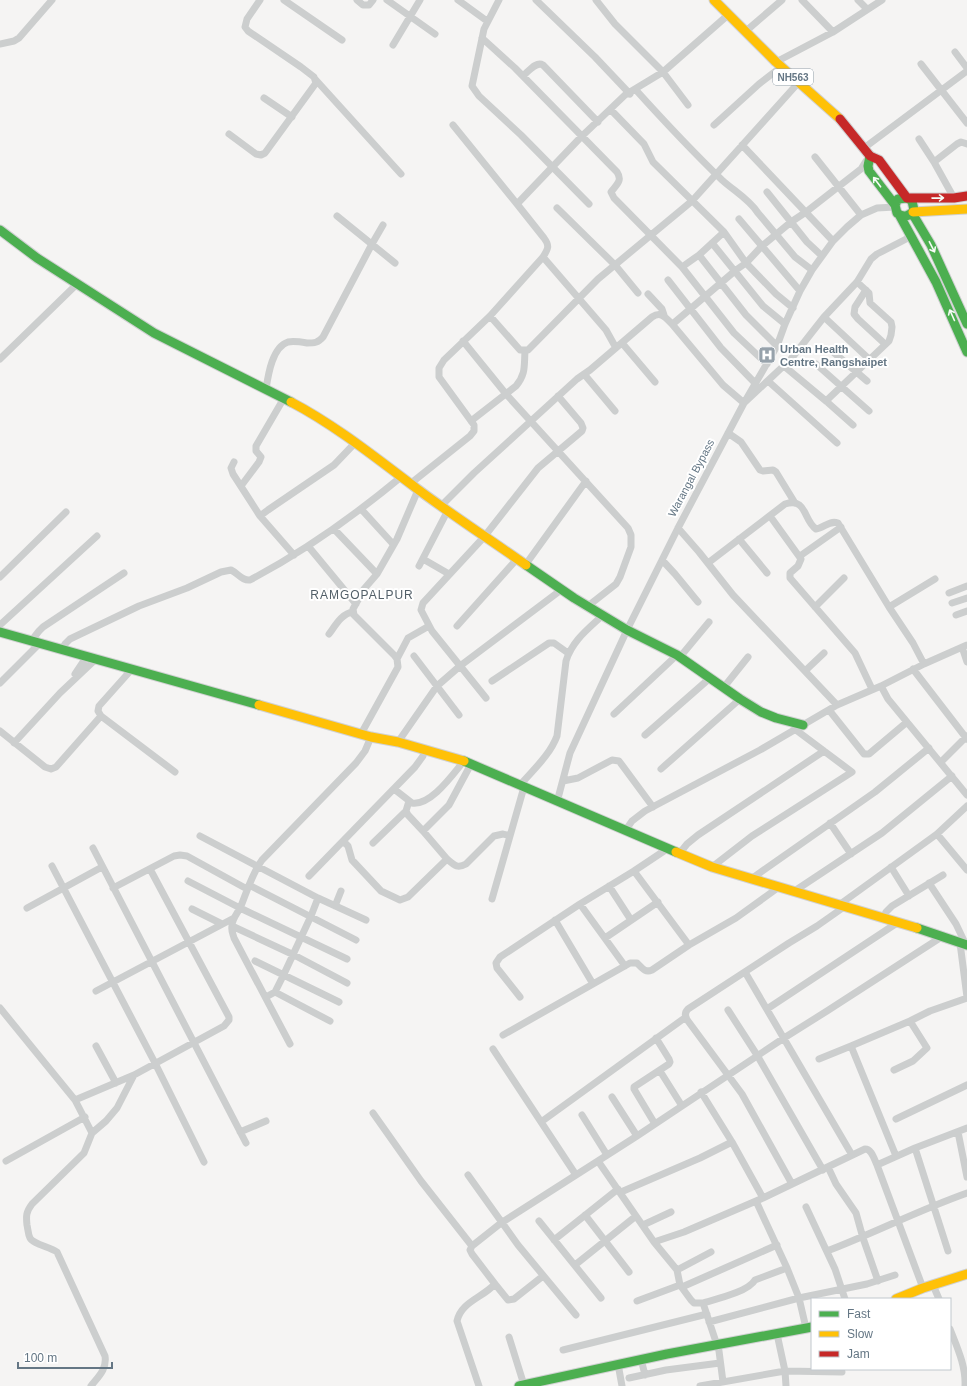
<svg xmlns="http://www.w3.org/2000/svg" width="967" height="1386" viewBox="0 0 967 1386" font-family="Helvetica,sans-serif">
<style>
.lines{fill:none;stroke-linecap:round;stroke-linejoin:round}
.fast-casing{stroke:#d0d1d2;stroke-width:11}
.slow-casing{stroke:#d0d1d2;stroke-width:11}
.jam-casing{stroke:#d0d1d2;stroke-width:11}
.street{stroke:#cccece;stroke-width:7}
.fast{stroke:#4caf50;stroke-width:9}
.slow{stroke:#ffc107;stroke-width:9}
.jam{stroke:#c62828;stroke-width:9}
.oneway{stroke:#f6fbf6}
.labels{text-anchor:middle;stroke-width:4;stroke-linejoin:round;paint-order:stroke}
.shield{fill:#fff;stroke:#929fa9;stroke-width:1}
.shield-label{font-size:10px;font-weight:bold;fill:#647684}
.poi-label{font-size:11px;font-weight:bold;fill:#647684;stroke:#fff;text-anchor:start}
.street-label{font-size:11px;fill:#647684;stroke:#fff}
.neighbourhood-label{font-size:12px;letter-spacing:1px;fill:#525f68;stroke:#fff}
</style>
<rect width="100%" height="100%" fill="#f5f4f3"/>
<g class="lines">
<defs>
<path id="fast" d="M870,156L868,166L869,171L895,205L897,213C903,218 909,217 914,210L912,201L907,198L898,199L895,205
M912,213L931,245L967,324
M900,216L936,282L967,352
M0,230L37,258L154,333L291,402
M526,565L574,598L627,630L677,655L740,699L761,712L776,718L803,725
M0,632L259,705
M464,761L676,852
M917,928L967,945
M519,1386L667,1354L812,1327"/>
<path id="slow" d="M714,0L776,62L840,119
M913,212L967,209
M291,402C335,425 376,458 416,488C452,515 489,539 526,565
M259,705L371,737L398,742L464,761
M676,852L712,867L917,928
M896,1299L923,1288L967,1274"/>
<path id="jam" d="M840,119L870,156L879,160L907,198
M909,198H954L967,196"/>
</defs>
<use href="#fast" class="fast-casing"/>
<use href="#slow" class="slow-casing"/>
<use href="#jam" class="jam-casing"/>
<path class="street" d="M284,0L342,40
M357,0L363,5H369L373,0
M387,0L435,34
M458,0L487,21
M499,0L484,29L472,86L479,96L521,135L589,204
M536,0L595,57L630,94
M596,0L615,24L663,72L688,105
M802,0L833,32
M858,0L867,9
M746,31L782,0
M482,38L515,68L617,172C623,181 616,185 611,192L614,198L682,267L734,333L767,364
M0,44L14,41L19,38L52,0
M393,45L420,0
M955,52L967,68
M776,62L833,32L882,0
M921,64L967,123
M523,76C529,71 536,61 543,65L598,122
M315,79L401,174
M635,89C663,120 692,151 722,180C734,191 749,199 758,213L795,257L812,270
M264,98L292,117
M611,110L644,144L653,162L724,232L746,263L776,294L793,308
M453,125L517,204
M714,125L759,84L781,67
M229,134L256,154L261,155L265,153L316,83L314,77L301,67L248,31L245,27L247,19L260,0
M919,139L934,162
M742,145L833,241
M864,148L967,71
M815,157L861,215
M767,192L807,242L821,255
M954,198L934,162L957,144L961,142L967,144
M557,208L615,265L638,293
M337,216L395,263
M739,219L800,291
M712,243L763,306L785,324
M699,255L746,315L777,346
M543,257L606,330L616,348
M682,267L699,255L724,232
M668,280L721,348L755,383
M866,290L855,307L854,314L858,319L885,344
M648,294L662,309L664,315
M490,316L520,350H528L598,279L692,201L799,82
M824,317L869,359
M672,324L723,385L744,403L791,359L824,317L857,282L871,259L877,254L912,236
M463,341L506,394L628,528L631,535V547L620,577L616,584L588,606
M622,343L655,382
M832,351L867,381
M0,359L77,284
M816,364L869,411
M784,366L826,401L853,425
M584,374L615,411
M768,381L837,443
M266,389C268,376 272,347 288,342C293,341 301,342 307,343C314,343 318,343 323,337L372,244L383,225
M826,401L889,341L891,335L892,327L891,322L870,303L869,293L857,282
M471,421L516,386C526,374 524,366 525,351
M728,433L741,442L760,470L763,471L773,470L776,472L795,503
M234,462L231,468L233,474L260,516
M410,484L470,436L474,431V425L439,377V368L444,360L490,316L543,257C548,249 550,246 544,238L517,204L581,137L625,95L663,72L728,15
M241,486L259,462L261,457L256,451V446L284,398
M441,506L474,473L577,379L590,370L652,317C661,311 665,317 672,324L675,322L736,270L746,263L762,246L791,222L806,212L861,169L866,161
M361,509L393,544
M770,516L801,559L798,566L790,573V578L855,653L872,689
M678,528L699,552L733,595L837,705
M334,529L377,574
M739,539L767,573
M308,546L356,604
M294,555L260,516L268,510L334,465L355,443
M800,556L841,527
M423,559L449,574
M662,560L675,574L698,602
M708,563L785,504C807,497 803,520 816,529C824,528 829,520 838,523L889,607L913,643L924,664
M526,564L586,481
M419,566L448,510
M0,577L66,512
M949,593L967,586
M952,603L967,598
M815,607L844,578
M889,607L935,579
M956,615L967,611
M0,625L97,536
M457,626L517,559
M329,634C335,626 342,613 353,612
M32,640L39,631L43,627L124,573
M962,647L967,662
M62,649L65,644L70,639L139,606L187,588L221,572L231,570C239,574 242,581 250,580C305,551 354,516 401,477
M414,656L459,715
M680,657L709,622
M397,659L408,638L429,626
M913,669L967,739
M805,671L824,653
M75,674L87,656
M492,681L549,643H554L568,653
M0,683L40,643
M881,686L888,699L967,795
M724,687L748,657
M486,698L432,631L421,610L423,603L484,537L538,468L582,431L583,428L581,423L558,396
M829,710L864,754H869L907,722
M614,714L677,655
M101,716L175,772
M0,731L45,767L51,769L56,767L101,716L98,711L99,706L132,669
M361,734L398,667L397,659L394,655L354,615L353,609L364,589L377,574L397,539L418,490
M645,735L710,678
M398,742L437,686L460,666L561,590
M14,743L60,693L96,659
M941,762L967,736
M661,769L740,699
M563,781L578,778L612,760L619,761L653,807
M520,785C533,770 550,755 557,736L566,661C572,641 588,629 603,615
M394,789L412,803C431,806 453,774 464,761
M409,801L406,811L408,815L423,831
M557,802L570,753L627,630L678,528L744,403L777,346L785,324L800,291L812,270L833,241L847,227L861,215L877,208L895,207
M830,823L851,854
M625,831L632,821L645,811L760,750L837,705L881,686L924,664L967,645
M937,834L967,870
M200,836L318,898L366,920
M343,841L348,846L352,860L381,891L400,900L408,897L447,859L423,831L449,805L471,764
M373,843L406,811
M93,848L246,1143
M679,854L687,844L698,835L824,751
M447,859C454,865 457,869 466,864L494,836L503,834L510,836
M52,866L155,1063L204,1162
M712,867L752,836L852,772L796,730
M891,867L909,896
M634,871L689,945
M309,876L415,767L423,756L424,749
M751,879L875,792L929,748
M188,881L240,908L347,959
M929,883L956,924L966,945
M249,885L356,940
M609,886L631,920
M113,888L174,856L180,855L187,856L247,889
M793,892L882,833L952,776
M492,899L524,787
M580,904L625,966
M839,905L937,834L967,806
M335,906L341,891
M27,908L102,867
M192,909L222,924
M883,918L886,912L892,906L943,875
M555,920L593,984
M232,926L294,955L347,983
M605,938L658,902
M960,943L967,997
M255,961L339,1002
M745,972L852,1155
M96,991L234,918
M275,992L330,1021
M266,997L275,992L284,974L311,916L318,898
M520,997L497,968L496,963L500,957L580,904L634,871L667,849
M0,1008L75,1100
M767,1009L897,923
M728,1010L757,1055L823,1170
M503,1035L630,963H637C642,968 645,973 652,970L689,945L736,918L779,887
M290,1044L234,938C233,934 231,931 232,926C232,918 238,913 241,906C247,891 252,874 262,860L356,763L365,751L371,737
M96,1046L116,1083
M493,1049L576,1175
M819,1059L851,1046
M894,1070L913,1061L927,1048L910,1021
M660,1071L682,1106
M701,1092L732,1142L763,1198
M612,1097L637,1136
M373,1113L421,1181L472,1246
M582,1115L607,1155
M896,1119L967,1085
M541,1122L686,1017
M655,1124L634,1089V1087L669,1064L670,1062L669,1059L656,1038
M240,1132L266,1121
M958,1132L967,1177
M92,1133L75,1100L134,1075
M915,1148L948,1251
M896,1156L851,1046L910,1021L930,1011L967,998
M6,1161L85,1117
M598,1161L654,1242L677,1270L680,1285L691,1300L694,1303H703L719,1351L723,1382
M877,1165L923,1288
M828,1167L836,1184L856,1213L863,1238L878,1281
M468,1175L518,1245L576,1315
M792,1184L742,1094L688,1021C685,1017 684,1013 688,1009L789,943L817,926L844,907
M621,1192L700,1158L732,1142
M756,1201L787,1268L799,1298L806,1328
M806,1207L835,1269L845,1299
M585,1215L629,1272
M539,1221L601,1298
M643,1225L671,1212
M554,1240L618,1189
M654,1242L684,1232L763,1198L865,1149C872,1149 874,1159 877,1165L915,1148L967,1128
M827,1251C874,1233 919,1210 967,1193
M575,1265L636,1216
M677,1270L711,1252
M495,1284L508,1300L514,1299L543,1276
M933,1285L939,1299
M682,1287L777,1245
M637,1301L680,1285
M703,1303C716,1299 748,1292 755,1280L787,1268
M709,1322L799,1298L867,1284L895,1275
M950,1329C957,1347 966,1366 965,1386
M777,1334L785,1371L786,1386
M509,1337L524,1385
M563,1350L707,1314
M641,1359L645,1375
M618,1364L622,1386
M629,1378L666,1370L720,1363
M91,1386C99,1376 107,1369 105,1356L57,1252C50,1247 33,1244 30,1238C28,1234 28,1229 27,1225C26,1216 26,1212 32,1204L84,1153L92,1133L106,1121L117,1108L134,1075L224,1026L229,1020V1017L150,869
M479,1386L457,1321C461,1302 482,1298 495,1284L472,1254L470,1250L472,1246L501,1223L637,1136L784,1038L827,1011L943,936
M700,1386L785,1371L842,1372"/>
<use href="#fast" class="fast"/>
<use href="#slow" class="slow"/>
<use href="#jam" class="jam"/>
</g>
<defs><path id="oneway-shaft" d="M-6 0H5M1.5-3L5.5 0L1.5 3" fill="none" stroke-width="1.6" stroke-linecap="round" stroke-linejoin="round"/></defs>
<g class="oneway">
<use href="#oneway-shaft" transform="translate(877 182) rotate(-127)"/>
<use href="#oneway-shaft" transform="translate(938 198) rotate(-1)"/>
<use href="#oneway-shaft" transform="translate(932 247) rotate(63)"/>
<use href="#oneway-shaft" transform="translate(952 315) rotate(-114)"/>
</g>
<defs>
<symbol id="hospital-square" viewBox="-11 -11 22 22"><rect x="-9" y="-9" width="18" height="18" rx="4" fill="#97a2ab" stroke="#fff"/><path d="M-5-5h3v3.5h4V-5h3V5h-3V1.5h-4V5h-3Z" fill="#fff"/></symbol>
</defs>
<g fill-rule="evenodd">
<use href="#hospital-square" x="757" y="345" width="20" height="20"/>
</g>
<g class="labels">
<rect class="shield" x="773" y="69" width="40" height="16" rx="3"/>
<g class="shield-label">
<text x="793" y="81">NH563</text>
</g>
<g class="poi-label">
<text x="780" y="353">Urban Health<tspan x="780" dy="13">Centre, Rangshaipet</tspan></text>
</g>
<g class="street-label">
<text transform="translate(691 478) rotate(-62)" y="4">Warangal Bypass</text>
</g>
<g class="neighbourhood-label">
<text x="362" y="599">RAMGOPALPUR</text>
</g>
</g>
<rect x="811" y="1298" width="140" height="72" fill="#ffffff" stroke="#c1c8ce"/>
<rect x="819" y="1311" width="20" height="6" fill="#4caf50" stroke="#c1c8ce"/>
<text x="847" y="1318" font-size="12" fill="#647684">Fast</text>
<rect x="819" y="1331" width="20" height="6" fill="#ffc107" stroke="#c1c8ce"/>
<text x="847" y="1338" font-size="12" fill="#647684">Slow</text>
<rect x="819" y="1351" width="20" height="6" fill="#c62828" stroke="#c1c8ce"/>
<text x="847" y="1358" font-size="12" fill="#647684">Jam</text>
<path d="M18 1362v6h94v-6" fill="none" stroke="#647684" stroke-width="2"/>
<text x="24" y="1362" font-size="12" fill="#647684" stroke="#ffffff" stroke-width="3" paint-order="stroke">100 m</text>
</svg>
